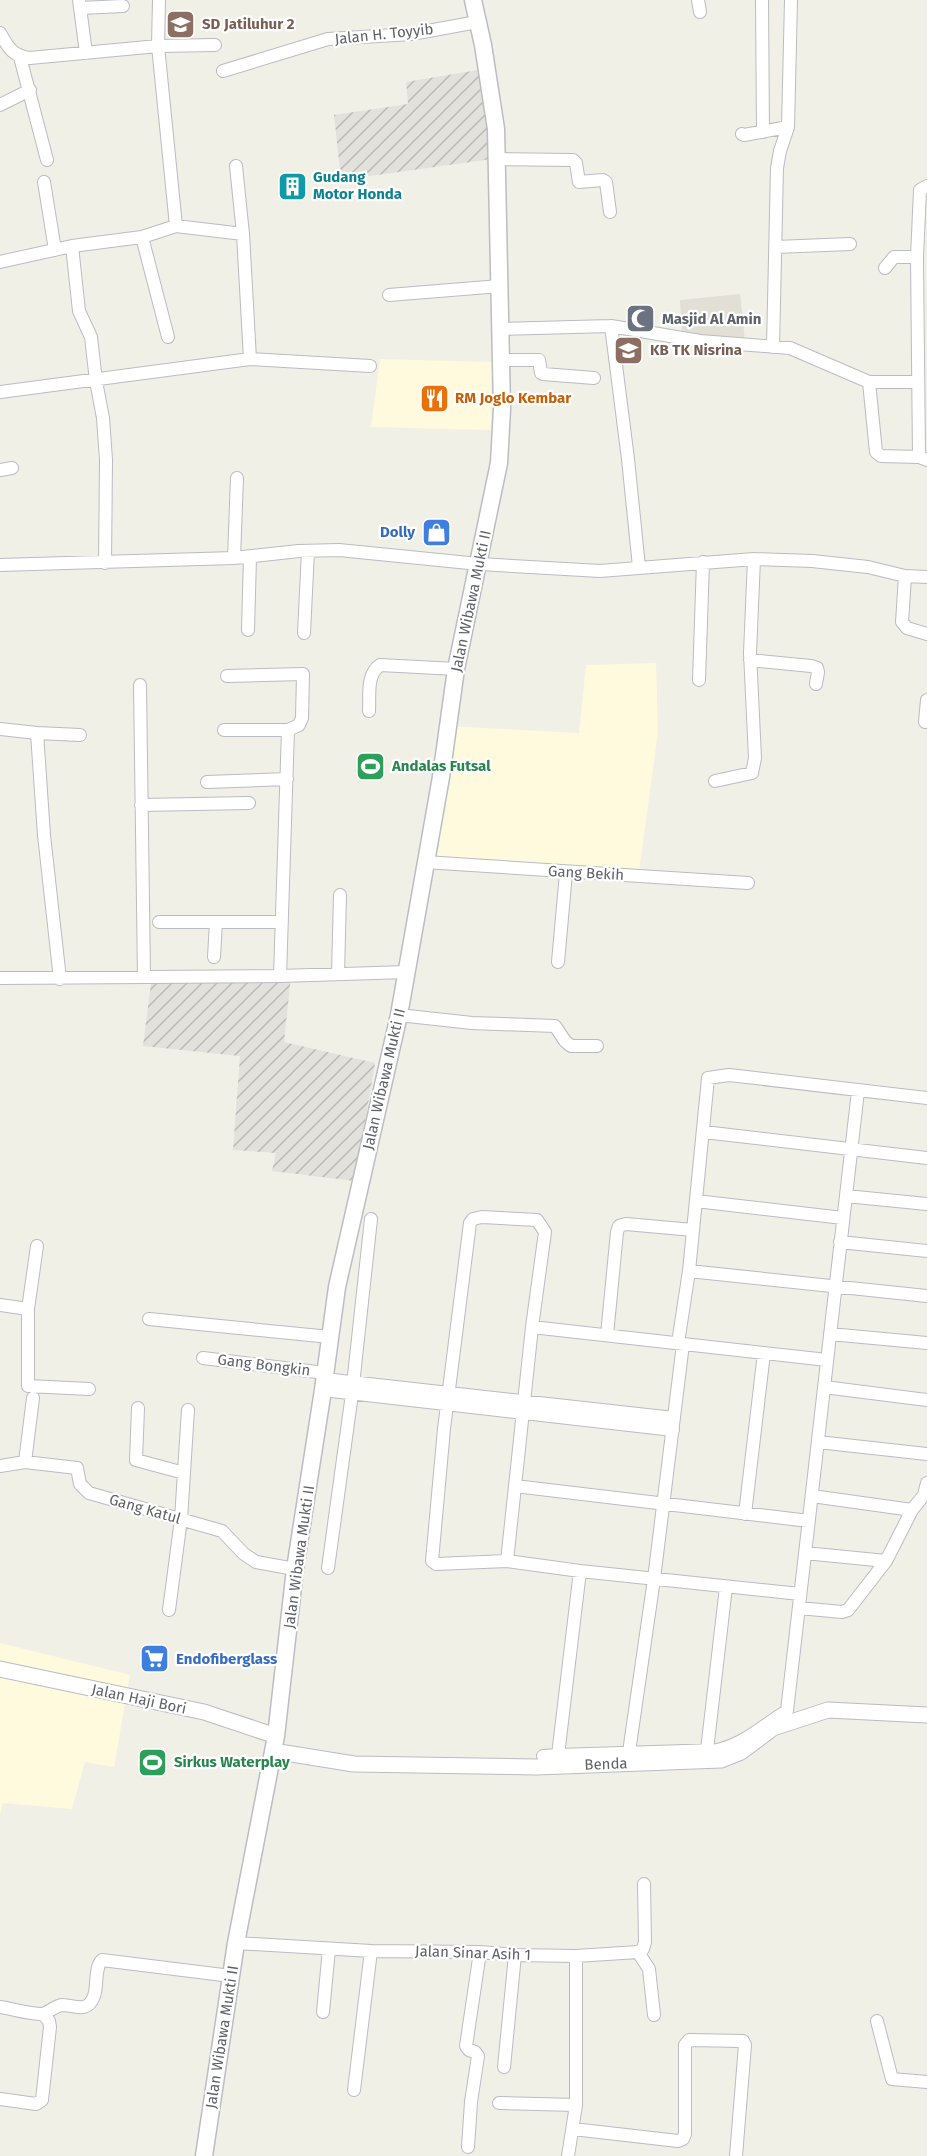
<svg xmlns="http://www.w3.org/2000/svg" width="927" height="2156" viewBox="0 0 927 2156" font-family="'Fira Sans',sans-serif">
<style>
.commercial{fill:#fff9de}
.industrial{fill:url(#industrial-furrows)}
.education{fill:#e2dfd5}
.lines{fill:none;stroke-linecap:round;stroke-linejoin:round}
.minor-casing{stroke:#b9bcc1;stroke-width:14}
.tertiary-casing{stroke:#b9bcc1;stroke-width:17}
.secondary-casing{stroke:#babdc3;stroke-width:19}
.minor{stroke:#fff;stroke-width:12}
.tertiary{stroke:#fff;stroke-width:15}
.secondary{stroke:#fff;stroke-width:16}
.labels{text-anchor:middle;stroke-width:4.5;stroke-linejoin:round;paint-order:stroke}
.education-label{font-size:15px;font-weight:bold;fill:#785e54;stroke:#fff;text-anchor:start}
.street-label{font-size:15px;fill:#5e6268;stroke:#fff}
.culture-label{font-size:15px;font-weight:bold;fill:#0d838f;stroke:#fff;text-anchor:start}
.worship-label{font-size:15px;font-weight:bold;fill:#5b616d;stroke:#fff;text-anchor:start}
.food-label{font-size:15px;font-weight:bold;fill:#c56008;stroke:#fff;text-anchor:start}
.shop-label{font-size:15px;font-weight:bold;fill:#366cbe;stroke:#fff;text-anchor:end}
.leisure-label{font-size:15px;font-weight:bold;fill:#27864d;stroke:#fff;text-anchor:start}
</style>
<defs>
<pattern id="industrial-furrows" width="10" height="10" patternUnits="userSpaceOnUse" patternTransform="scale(1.5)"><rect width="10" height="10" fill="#e2e1db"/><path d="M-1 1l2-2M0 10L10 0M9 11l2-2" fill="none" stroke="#babab5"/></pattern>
</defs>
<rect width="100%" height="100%" fill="#f1f0e7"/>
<path class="commercial" d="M380,359L492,362L491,430L371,427Z
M656,663L658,732L638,879L433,869L446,726L579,733L586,665Z
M0,1643L130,1675L114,1767L85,1762L72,1809L3,1803L0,1814Z"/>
<path class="industrial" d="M478,70L492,159L341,180L334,115L408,104L406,82Z
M291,976L284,1042L375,1063L355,1181L272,1171L276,1153L233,1150L240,1056L143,1046L151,983Z"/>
<path class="education" d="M740,294L745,341L682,335L680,300Z"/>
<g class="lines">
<defs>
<path id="minor" d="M79,0L86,53
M698,0L700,12
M762,0L763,132
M80,8L123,6
M0,33C8,47 12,56 30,58L158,46L215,45
M20,57L47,160
M223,71L328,39L412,34L477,22
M0,105L30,90
M742,134L744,135L788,127L791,0
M496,159L573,160L576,163L579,182L603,180L606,182L610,212
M236,166L243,234L250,359
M44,182L55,250
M927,186L920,190L917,257L919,457L927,460
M176,226L243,234
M142,237L168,337
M72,246L79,311L91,337L96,381L103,418L106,460L105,563
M776,247L850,244
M0,262L72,246L142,237L176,226L158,46L159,0
M885,268L894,257H917
M389,295L500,286
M611,326L628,459L639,567
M501,329L611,326L700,341L790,348L869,382H917
M773,347L777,168L780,151L788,127
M501,360H539L541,373L543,374L594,378
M869,382L876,452L881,456L919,457
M0,392L250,359L370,366
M0,470L12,468
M234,558L237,478
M0,565L234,558L299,551L339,550L479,564L600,571L754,559L812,561L868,567L905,576L927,577
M905,576L902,622L907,628L927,634
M248,630L250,557
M304,633L308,551
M750,660L811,666L817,668L818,672L816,684
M227,676L303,674L302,718L299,725L288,730L280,976
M699,680L703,562
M140,685L144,977
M369,711C370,695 366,675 380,665L456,669
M925,722L927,700
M0,729L37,733L44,835L60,979
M224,730H288
M37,733L80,735
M715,781L752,773L755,758L750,653L754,559
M207,782L287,779
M141,805L249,803
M425,862L748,883
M159,922H282
M214,957L216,922
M558,962L566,873
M338,974L340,895
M0,978L280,976L407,972
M399,1015L472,1023L555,1026L565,1041L571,1046H597
M704,1132L927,1158
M846,1196L927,1204
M696,1201L843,1218
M840,1242L927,1251
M689,1271L927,1296
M0,1305L28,1309L37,1246
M28,1309V1386L89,1389
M149,1319L330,1337
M532,1327L827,1360
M830,1334L927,1343
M607,1335L617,1232L619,1226L626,1224L693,1230
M678,1343L689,1271L708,1078L729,1075L927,1098
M203,1358L325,1373
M324,1379L674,1418
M824,1387L927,1400
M323,1390L673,1430
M138,1408L136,1460L184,1473
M818,1442L927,1454
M25,1462L33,1398
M0,1466L25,1462L77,1468L80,1484L89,1493L222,1531L244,1554L256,1562L295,1569
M515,1486L809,1521
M912,1510L924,1495L927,1483
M745,1514L764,1353
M805,1553L886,1561L912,1510L812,1496
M507,1561L532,1327L545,1232L537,1220L482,1217L473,1219L470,1223L444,1429L432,1561L436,1564L507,1561L580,1571L800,1594
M328,1568L352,1394L371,1219
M799,1608L842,1612L848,1610L886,1561
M169,1610L181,1519L188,1410
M707,1750L726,1587
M629,1752L654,1579L683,1344
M558,1755L717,1750C745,1744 763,1725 787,1711L858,1091
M543,1756L558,1755L580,1571
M236,1943L371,1951L480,1952L515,1955L576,1956L638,1952L643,1949L645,1942L644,1884
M638,1952L649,1969L654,2015
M0,2007C13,2009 29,2014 42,2014C49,2013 55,2005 63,2005C76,2006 88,2013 94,1996C98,1985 94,1968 102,1960L231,1976
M323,2012L329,1949
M877,2021L892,2079L927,2082
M504,2067L515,1955
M354,2090L371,1951
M0,2099L36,2104L42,2100L50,2027L49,2021L43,2014
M499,2103L576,2105
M573,2129L678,2141L683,2139L685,2134V2045L689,2040L743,2041L745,2045L736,2156
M468,2147L471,2102L478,2056L475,2052L469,2050L466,2046L480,1952
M568,2156L576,2105V1956"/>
<path id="tertiary" d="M0,1669L204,1712L276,1736
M273,1751L354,1764L537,1767L721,1760L741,1752L773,1728L828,1710L927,1715"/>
<path id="secondary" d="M204,2156L236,1943L276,1736L295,1569L323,1390L337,1287L399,1015L441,777L456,669L499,463L502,409L496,129L483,45L473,0"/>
</defs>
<use href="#minor" class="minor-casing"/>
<use href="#tertiary" class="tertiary-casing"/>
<use href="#secondary" class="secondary-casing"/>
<use href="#minor" class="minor"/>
<use href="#tertiary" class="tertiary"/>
<use href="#secondary" class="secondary"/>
</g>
<defs>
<symbol id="school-square" viewBox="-11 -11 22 22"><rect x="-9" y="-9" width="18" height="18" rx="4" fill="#8d6e63" stroke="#fff"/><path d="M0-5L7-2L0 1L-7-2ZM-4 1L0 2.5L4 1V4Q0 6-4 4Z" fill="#fff"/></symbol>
<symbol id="building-square" viewBox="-11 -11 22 22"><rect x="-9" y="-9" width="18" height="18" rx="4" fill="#0f9aa8" stroke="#fff"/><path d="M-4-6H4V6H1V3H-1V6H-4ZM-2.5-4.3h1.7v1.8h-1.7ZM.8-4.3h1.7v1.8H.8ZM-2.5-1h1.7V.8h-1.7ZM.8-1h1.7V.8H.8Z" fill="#fff"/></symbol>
<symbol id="mosque-square" viewBox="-11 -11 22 22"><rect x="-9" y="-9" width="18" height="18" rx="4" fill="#6b7280" stroke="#fff"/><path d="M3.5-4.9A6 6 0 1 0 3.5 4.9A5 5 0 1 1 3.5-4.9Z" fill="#fff"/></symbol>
<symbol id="restaurant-square" viewBox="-11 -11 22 22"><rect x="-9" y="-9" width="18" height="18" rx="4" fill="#e8710a" stroke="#fff"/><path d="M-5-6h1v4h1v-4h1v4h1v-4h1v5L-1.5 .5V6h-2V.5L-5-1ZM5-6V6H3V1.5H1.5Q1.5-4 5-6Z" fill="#fff"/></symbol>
<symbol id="shop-square" viewBox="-11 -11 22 22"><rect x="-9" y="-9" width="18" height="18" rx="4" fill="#3f7fe0" stroke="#fff"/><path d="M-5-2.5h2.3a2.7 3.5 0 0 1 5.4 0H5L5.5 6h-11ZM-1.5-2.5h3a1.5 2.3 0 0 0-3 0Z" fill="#fff"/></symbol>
<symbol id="stadium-square" viewBox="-11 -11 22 22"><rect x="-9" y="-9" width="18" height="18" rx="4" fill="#2e9e5b" stroke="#fff"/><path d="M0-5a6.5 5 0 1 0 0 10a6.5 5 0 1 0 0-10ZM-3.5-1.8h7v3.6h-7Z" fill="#fff"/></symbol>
<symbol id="supermarket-square" viewBox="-11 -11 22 22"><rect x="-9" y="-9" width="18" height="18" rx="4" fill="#3f7fe0" stroke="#fff"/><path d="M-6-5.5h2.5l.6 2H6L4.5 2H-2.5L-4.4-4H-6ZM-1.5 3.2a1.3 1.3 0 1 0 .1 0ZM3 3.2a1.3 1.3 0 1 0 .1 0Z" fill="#fff"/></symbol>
</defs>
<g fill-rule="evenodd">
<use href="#school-square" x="164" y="8" width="33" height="33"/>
<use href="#building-square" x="276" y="170" width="33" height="33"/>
<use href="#mosque-square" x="624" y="302" width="33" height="33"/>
<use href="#school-square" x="612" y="334" width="33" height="33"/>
<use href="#restaurant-square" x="418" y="382" width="33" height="33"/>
<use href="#shop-square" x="420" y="516" width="33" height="33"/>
<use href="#stadium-square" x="354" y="750" width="33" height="33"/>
<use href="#supermarket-square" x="138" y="1642" width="33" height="33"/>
<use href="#stadium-square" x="136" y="1746" width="33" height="33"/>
</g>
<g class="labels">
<g class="education-label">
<text x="202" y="29">SD Jatiluhur 2</text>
<text x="650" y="355">KB TK Nisrina</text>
</g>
<g class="street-label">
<text transform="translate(384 34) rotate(-6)" y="5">Jalan H. Toyyib</text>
<text transform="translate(471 601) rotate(-78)" y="5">Jalan Wibawa Mukti II</text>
<text transform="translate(586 873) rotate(3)" y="5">Gang Bekih</text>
<text transform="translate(384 1079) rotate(-77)" y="5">Jalan Wibawa Mukti II</text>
<text transform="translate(264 1365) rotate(7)" y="5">Gang Bongkin</text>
<text transform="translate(145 1509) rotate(16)" y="5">Gang Katul</text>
<text transform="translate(299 1557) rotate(-82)" y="5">Jalan Wibawa Mukti II</text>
<text transform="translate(139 1699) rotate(12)" y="5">Jalan Haji Bori</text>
<text transform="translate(606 1764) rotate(-2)" y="5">Benda</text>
<text transform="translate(473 1953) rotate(2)" y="5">Jalan Sinar Asih 1</text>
<text transform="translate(222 2037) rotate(-81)" y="5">Jalan Wibawa Mukti II</text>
</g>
<g class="culture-label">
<text x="313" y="182">Gudang<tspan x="313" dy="17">Motor Honda</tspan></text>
</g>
<g class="worship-label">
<text x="662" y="324">Masjid Al Amin</text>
</g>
<g class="food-label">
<text x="455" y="403">RM Joglo Kembar</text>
</g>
<g class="shop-label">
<text x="415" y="537">Dolly</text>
<text x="176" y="1664" text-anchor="start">Endofiberglass</text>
</g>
<g class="leisure-label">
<text x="392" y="771">Andalas Futsal</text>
<text x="174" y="1767">Sirkus Waterplay</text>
</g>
</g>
</svg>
